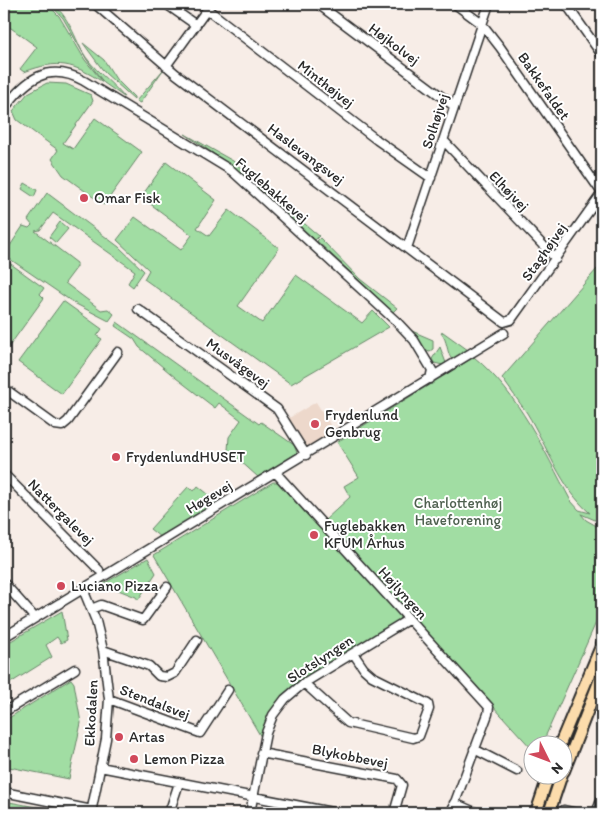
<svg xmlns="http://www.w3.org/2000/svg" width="606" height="817" viewBox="0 0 606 817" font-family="Itim,sans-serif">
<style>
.built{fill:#edd8cb}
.green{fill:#a1dda3;stroke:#668467}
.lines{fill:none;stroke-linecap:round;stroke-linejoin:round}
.minor-casing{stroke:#2b2b2b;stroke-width:11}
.major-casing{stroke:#2b2b2b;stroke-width:14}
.minor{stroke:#fff;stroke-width:8}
.major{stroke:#fcdcac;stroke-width:10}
.poi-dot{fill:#d1495b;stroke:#fff;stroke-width:2}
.labels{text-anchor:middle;stroke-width:4;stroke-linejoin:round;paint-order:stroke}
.street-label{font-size:15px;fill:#2b2b2b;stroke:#fff}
.poi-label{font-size:15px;fill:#2b2b2b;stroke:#fff;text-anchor:start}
.park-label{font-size:15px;fill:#4e604f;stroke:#fff}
</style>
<rect width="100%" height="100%" fill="#f7ede7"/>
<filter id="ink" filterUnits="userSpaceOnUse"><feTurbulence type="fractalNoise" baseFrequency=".02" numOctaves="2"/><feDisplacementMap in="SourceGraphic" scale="10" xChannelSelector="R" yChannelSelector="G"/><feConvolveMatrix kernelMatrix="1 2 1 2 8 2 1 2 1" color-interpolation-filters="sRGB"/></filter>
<g filter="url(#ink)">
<path class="built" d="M316,402L334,431L307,447L289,418Z"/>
<path class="green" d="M4,4H47L59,16L85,60L103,82C72,63 59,59 24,72L20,69L37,47L4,23Z
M50,4C65,9 75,37 82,51C93,70 111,81 124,97L104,83L87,60L63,18Z
M83,43L104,60L116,79L134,97V99L105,73Z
M163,70L140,103L136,101Z
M47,83L66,84L91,95L93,101L63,143L73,149L95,118L142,152L104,205L63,175L52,159L58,150L17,120L13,111L28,93Z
M185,134L233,161L257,182L255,184L239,171Z
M166,162L216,200L197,228L209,236L229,210L279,248L238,306L262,323L296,275L362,323L373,311L389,327L291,384L144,279L149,270L117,240L135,217L181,250L192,235L141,197Z
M25,183L37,190L34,197L22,189Z
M258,184L319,236L315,240L256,186Z
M47,193L119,247L144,271L133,287L128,283L135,271L53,213L40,230L35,231L77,263V267L65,283L101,310L108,309L114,314L109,321L74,303L4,255L23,226L29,228L32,225L28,220Z
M60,222L68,229L56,243L49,237Z
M320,238L360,279L397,308L393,312L317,241Z
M4,259L44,288L40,294L44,298L5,352Z
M597,269L602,274V523L581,514L586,520L602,529V609L542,744H534L533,750L324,521L350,497L344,486L359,477L337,442L474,357C520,395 543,449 571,501L579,510L590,513C561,488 547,446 527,413C519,401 510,390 502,378Z
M63,301L102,329L97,336L102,339L62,394L18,362Z
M117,322L259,424L261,422L294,445L297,453L258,477L228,450L229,437L241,420L219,403L215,408L176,378L139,347L134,339L115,326Z
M412,331L433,340V349L430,351L426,350Z
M443,332L468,350L452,360C446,351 448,341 441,333Z
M440,347L446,363L443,365L434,363L432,359Z
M273,482H277L400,616L399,621L298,682C279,697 267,713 261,737L154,555Z
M198,486L218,502L160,537L150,529L188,487L194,491Z
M148,558L156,573L138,600L136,597L103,584Z
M62,611L67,640L61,643L57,637L46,645L52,657L4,687V645Z
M602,652V665L564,762V746Z
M71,679L74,683L81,723L69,779L4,766V721Z
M553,775H559L545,813H539Z
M4,801L68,813H4Z"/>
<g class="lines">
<defs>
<path id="minor" d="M95,4L176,74L504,322L511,320L602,193
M166,4L196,25
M318,4L454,106
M455,4L482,24L500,47L602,193
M566,4L602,55
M207,9L377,140L431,178
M166,66L211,4
M4,109C25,80 48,61 84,81L232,171L398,323L414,340L432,370L430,379
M444,141L556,259
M407,248L489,4
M138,309L277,409L306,455
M4,388L55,425L62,426L68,421L118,352
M276,473L489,707L488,714L451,813
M4,474L99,570
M4,583L35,618
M87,588L85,594L96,621L103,650L109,699L106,739L91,813
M63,601L504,333
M91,609L101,605L143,620L167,587
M4,637L60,603
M103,650L149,666L159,676L167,677L175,673L197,640
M304,683L348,723L413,738L419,736L429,709L428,704L372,676L364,669L353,653
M109,699L200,733L228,690
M4,712L75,669
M474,749L517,771
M261,753L397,779L402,785L394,813
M100,767L337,813
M4,792L92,810
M454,803L477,813
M564,810L577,813
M169,813L179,783
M250,813L266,733L273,715L285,699L304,683L409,619
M596,813L602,798"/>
<path id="major" d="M560,744L602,644
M564,771L602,674
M536,813L549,774
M549,813L562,774"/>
</defs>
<use href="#minor" class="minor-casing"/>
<use href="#major" class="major-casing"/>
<use href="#minor" class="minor"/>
<use href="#major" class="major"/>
</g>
</g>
<g class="poi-dot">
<circle cx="84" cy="198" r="5"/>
<circle cx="315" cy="424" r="5"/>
<circle cx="116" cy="457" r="5"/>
<circle cx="314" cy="535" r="5"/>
<circle cx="61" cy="586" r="5"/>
<circle cx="119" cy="737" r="5"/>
<circle cx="134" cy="759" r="5"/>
</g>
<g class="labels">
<g class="street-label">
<text transform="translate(394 44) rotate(37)" y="5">Højkolvej</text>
<text transform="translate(326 84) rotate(38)" y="5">Minthøjvej</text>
<text transform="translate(544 86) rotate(55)" y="5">Bakkefaldet</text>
<text transform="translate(435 121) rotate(-72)" y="5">Solhøjvej</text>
<text transform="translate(306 154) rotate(37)" y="5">Haslevangsvej</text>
<text transform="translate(272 190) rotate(41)" y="5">Fuglebakkevej</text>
<text transform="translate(509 191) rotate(46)" y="5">Elhøjvej</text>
<text transform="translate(544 252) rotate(-55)" y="5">Staghøjvej</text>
<text transform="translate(238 363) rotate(36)" y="5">Musvågevej</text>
<text transform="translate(209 497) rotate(-31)" y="5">Høgevej</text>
<text transform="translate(61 512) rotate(45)" y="5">Nattergalevej</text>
<text transform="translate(403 593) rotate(48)" y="5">Højlyngen</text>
<text transform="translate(320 659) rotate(-33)" y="5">Slotslyngen</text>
<text transform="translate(155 702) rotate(21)" y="5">Stendalsvej</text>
<text transform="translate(91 713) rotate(-87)" y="5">Ekkodalen</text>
<text transform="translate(350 756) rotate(11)" y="5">Blykobbevej</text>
</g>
<g class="poi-label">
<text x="94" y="203">Omar Fisk</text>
<text x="325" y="420">Frydenlund<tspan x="325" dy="17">Genbrug</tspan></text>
<text x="126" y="462">FrydenlundHUSET</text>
<text x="324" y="531">Fuglebakken<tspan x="324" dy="17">KFUM Århus</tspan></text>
<text x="71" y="591">Luciano Pizza</text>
<text x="129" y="742">Artas</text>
<text x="144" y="764">Lemon Pizza</text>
</g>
<g class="park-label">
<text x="458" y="508">Charlottenhøj<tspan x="458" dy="17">Haveforening</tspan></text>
</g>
</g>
<rect width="606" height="817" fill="none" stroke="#fff" stroke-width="20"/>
<rect x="10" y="10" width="586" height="797" fill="none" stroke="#2b2b2b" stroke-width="2" filter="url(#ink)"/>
<g transform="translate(548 760) rotate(132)"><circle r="24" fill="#ffffff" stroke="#aaaaaa"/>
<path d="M0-4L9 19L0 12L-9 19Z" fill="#d1495b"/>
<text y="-8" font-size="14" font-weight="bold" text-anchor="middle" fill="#2b2b2b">N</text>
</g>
</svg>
